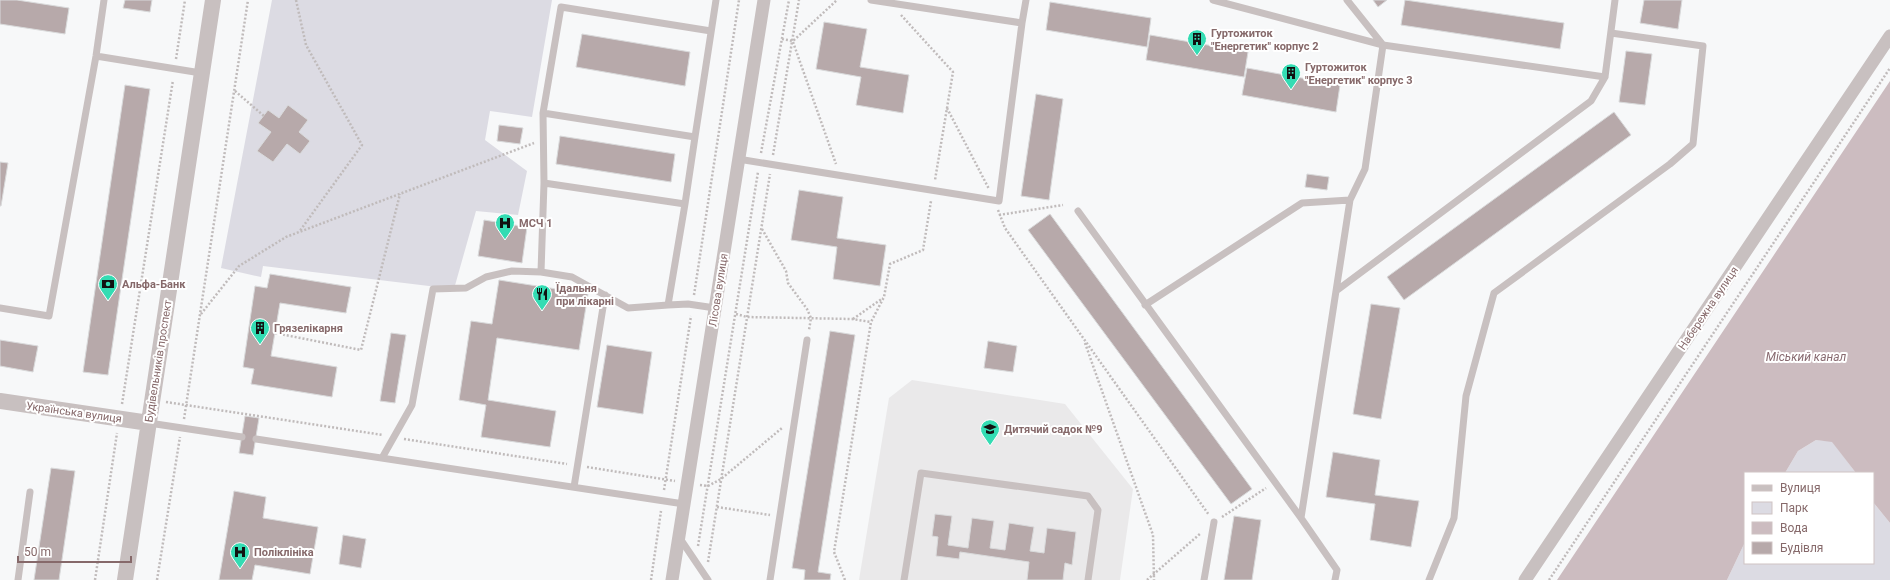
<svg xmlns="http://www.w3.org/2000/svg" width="1890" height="580" viewBox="0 0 1890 580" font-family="Roboto,sans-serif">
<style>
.built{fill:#eae9ea}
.green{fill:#dcdbe3}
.water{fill:#ccbcc0}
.building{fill:#b7a9aa;stroke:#d9dadb}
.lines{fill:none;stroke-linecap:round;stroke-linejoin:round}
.path{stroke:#c0bbbb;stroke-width:2.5;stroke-dasharray:2 2;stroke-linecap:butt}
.service{stroke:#c8c0c0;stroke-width:7}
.minor{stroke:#c8c0c0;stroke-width:13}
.tertiary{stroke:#c8c0c0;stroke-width:16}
.labels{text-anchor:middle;stroke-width:4;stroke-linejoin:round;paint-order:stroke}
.poi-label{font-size:11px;font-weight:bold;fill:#86696a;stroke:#fff;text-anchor:start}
.street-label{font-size:11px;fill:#86696a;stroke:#fff}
.water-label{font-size:12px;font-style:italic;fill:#886a70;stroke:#fff}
</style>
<rect width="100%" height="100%" fill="#f7f8f9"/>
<path class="built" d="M912,380L1065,404L1133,489L1120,580H859L889,398Z"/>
<path class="green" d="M272,0H552L532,117L490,111L485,140L527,171L518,215L476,211L454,289L263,266L261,277L221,268Z
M1816,440L1832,441L1856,473H1785L1798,451Z
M1873,502L1890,523V580H1727L1745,542V563H1873Z"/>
<path class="water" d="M1890,81V523L1873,502V473H1856L1832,442L1816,440L1798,451L1785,473H1745V542L1727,580H1557Z"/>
<path class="building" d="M0,0H17L69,8L65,34L0,24Z
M125,0H152L150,12L123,8Z
M1373,0H1387L1378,7Z
M1405,0L1564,23L1560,49L1401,25Z
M1644,0H1682L1678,29L1640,23Z
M1050,2L1151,18L1147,47L1046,30Z
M824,22L867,29L860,67L909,75L903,113L856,105L861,77L816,69Z
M582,34L690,52L685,86L576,67Z
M1150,35L1248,52L1244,77L1146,60Z
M1626,51L1652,54L1645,105L1619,102Z
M1247,68L1340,85L1336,112L1242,95Z
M125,85L150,89L108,375L83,372Z
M1036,94L1063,99L1049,200L1021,196Z
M288,105L308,120L299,132L310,141L300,154L287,144L273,162L257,151L271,132L258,123L268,110L279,118Z
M1614,112L1631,135L1404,300L1387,277Z
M499,125L523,128L520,144L497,141Z
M560,136L675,154L671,182L556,164Z
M0,162L8,163L1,206H0Z
M1307,174L1329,177L1327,190L1305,187Z
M799,190L843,197L837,238L886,245L880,286L833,279L837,247L791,240Z
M1050,214L1252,489L1231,504L1028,230Z
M484,220L527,227L522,263L478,256Z
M270,274L351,287L346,313L280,303L271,356L337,367L332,397L251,384L254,369L243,367L255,286L267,288Z
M499,280L588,294L579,350L497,338L488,400L556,411L550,447L481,437L486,405L459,400L471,321L492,324Z
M1371,304L1400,308L1381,419L1353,414Z
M830,331L855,335L818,572L831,574L830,580H804L805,570L792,568Z
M391,333L406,335L395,403L380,401Z
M0,340L38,346L33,372L0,366Z
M988,341L1017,346L1013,372L984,368Z
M607,345L652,352L643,414L597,407Z
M245,416L259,418L253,455L239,453Z
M1333,452L1380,460L1375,495L1419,501L1411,547L1370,540L1375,504L1326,497Z
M51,468L75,471L59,580H34Z
M234,491L266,497L263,518L318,527L310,574L255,565L252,580H219Z
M935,514L952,516L948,545L968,548L972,518L994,521L990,548L1005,550L1009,523L1034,527L1030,551L1044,553L1047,528L1076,532L1072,565L1065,563L1063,580H1027L1029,562L960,552L959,559L936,556L938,537L932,536Z
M1234,516L1261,520L1252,580H1224Z
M343,535L366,539L361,568L339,564Z"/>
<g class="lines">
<path class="path" d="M296,0L306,45L362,145L299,232
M901,15L953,72L935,180
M782,39L793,41L837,0
M793,42L836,164
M176,59L185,0
M235,91L264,116
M947,108L989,189
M761,153L789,0
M773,155L799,0
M998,210L1005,228L1209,515
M999,215L1063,205
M762,229L786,271L788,283L807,309L811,318L809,330
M694,295L739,0
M201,314L239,266L286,237L534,143
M736,314L747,317L852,319L871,322
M853,319L883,298
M275,333L361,350L400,194
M1085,343L1153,535L1154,580
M166,402L383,435
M122,404L173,80
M184,419L248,0
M404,439L567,464
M587,467L675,481
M700,485L708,486L721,479L782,428
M664,490L691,316
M717,507L770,515
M1222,517L1266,488
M698,546L758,172
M708,562L770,174
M95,580L117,433
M157,580L180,437
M651,580L661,511
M845,580L834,552L871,322L884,297L890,264L923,250L931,201
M1147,580L1201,533
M1549,580L1890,68"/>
<path class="service" d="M1213,0L1383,45L1365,169L1350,200L1336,291
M1347,0L1383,45L1605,77L1615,0
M1022,23L1026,0
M711,31L561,7L543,113L695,137L716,0
M96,56L201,73
M543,113L544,183L685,204L695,137
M738,159L999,201L1022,23L871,0
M544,183L541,272L572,277L628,308L668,305
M685,204L668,305L688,304L715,308
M1078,211L1301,518
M1145,305L1302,203L1350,200
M0,308L49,316L96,56L104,0
M149,423L242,437
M256,439L684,504
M382,458L412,405L433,289L466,288L486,277L512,271L541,272
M574,487L605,295
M679,537L708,580
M18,580L30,492
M770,580L807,340
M904,580L921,473L1088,496L1098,510L1088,580
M1204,580L1214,522
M1335,580L1337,570L1301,518L1336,291L1591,101L1605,77
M1429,580L1454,518L1466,396L1494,293L1670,164L1693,144L1703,46L1611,33"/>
<path class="minor" d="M672,580L764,0
M1525,580L1890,36"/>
<path class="tertiary" d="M0,401L149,423
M125,580L213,0"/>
</g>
<defs>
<symbol id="building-pin" viewBox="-11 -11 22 30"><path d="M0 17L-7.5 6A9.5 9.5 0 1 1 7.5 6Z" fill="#34dcb3" stroke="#fff"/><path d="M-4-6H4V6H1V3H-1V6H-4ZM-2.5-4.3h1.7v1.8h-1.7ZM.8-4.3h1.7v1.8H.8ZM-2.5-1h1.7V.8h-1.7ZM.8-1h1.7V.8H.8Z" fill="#111"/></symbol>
<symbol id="hospital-pin" viewBox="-11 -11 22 30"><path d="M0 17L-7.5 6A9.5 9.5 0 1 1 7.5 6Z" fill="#34dcb3" stroke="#fff"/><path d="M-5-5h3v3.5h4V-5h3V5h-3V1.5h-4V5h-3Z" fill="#111"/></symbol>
<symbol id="bank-pin" viewBox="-11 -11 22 30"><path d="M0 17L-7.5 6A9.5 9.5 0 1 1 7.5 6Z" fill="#34dcb3" stroke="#fff"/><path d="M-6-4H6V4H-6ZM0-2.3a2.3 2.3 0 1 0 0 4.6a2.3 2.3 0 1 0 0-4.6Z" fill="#111"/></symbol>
<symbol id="restaurant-pin" viewBox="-11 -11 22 30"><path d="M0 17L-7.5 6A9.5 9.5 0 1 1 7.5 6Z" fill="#34dcb3" stroke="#fff"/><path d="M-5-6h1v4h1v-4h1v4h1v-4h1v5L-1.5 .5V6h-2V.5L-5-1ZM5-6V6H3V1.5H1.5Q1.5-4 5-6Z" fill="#111"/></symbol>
<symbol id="school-pin" viewBox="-11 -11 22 30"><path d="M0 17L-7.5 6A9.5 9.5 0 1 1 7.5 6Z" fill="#34dcb3" stroke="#fff"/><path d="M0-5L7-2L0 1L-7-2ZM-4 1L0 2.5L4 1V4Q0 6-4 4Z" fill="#111"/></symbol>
</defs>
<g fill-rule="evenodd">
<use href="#building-pin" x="1186" y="28" width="22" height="30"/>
<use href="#building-pin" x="1280" y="62" width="22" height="30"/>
<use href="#hospital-pin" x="494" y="212" width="22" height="30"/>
<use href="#bank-pin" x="97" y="273" width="22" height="30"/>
<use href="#restaurant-pin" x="531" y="283" width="22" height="30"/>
<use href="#building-pin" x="249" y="317" width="22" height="30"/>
<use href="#school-pin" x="979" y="418" width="22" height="30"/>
<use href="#hospital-pin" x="229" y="541" width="22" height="30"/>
</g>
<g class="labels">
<g class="poi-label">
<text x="1211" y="37">Гуртожиток<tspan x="1211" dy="13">"Енергетик" корпус 2</tspan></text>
<text x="1305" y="71">Гуртожиток<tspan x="1305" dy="13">"Енергетик" корпус 3</tspan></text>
<text x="519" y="227">МСЧ 1</text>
<text x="122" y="288">Альфа-Банк</text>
<text x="556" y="292">Їдальня<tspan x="556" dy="13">при лікарні</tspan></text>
<text x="274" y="332">Грязелікарня</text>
<text x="1004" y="433">Дитячий садок №9</text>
<text x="254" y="556">Поліклініка</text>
</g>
<g class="street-label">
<text transform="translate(718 290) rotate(-81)" y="4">Лісова вулиця</text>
<text transform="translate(1708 308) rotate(-56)" y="4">Набережна вулиця</text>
<text transform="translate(158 361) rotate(-81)" y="4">Будівельників проспект</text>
<text transform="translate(74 412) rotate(8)" y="4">Українська вулиця</text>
</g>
<g class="water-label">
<text x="1806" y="361">Міський канал</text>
</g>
</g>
<rect x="1744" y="472" width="130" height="92" fill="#ffffff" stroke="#cfc3c3"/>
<rect x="1752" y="485" width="20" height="6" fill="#c8c0c0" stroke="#cfc3c3"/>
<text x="1780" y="492" font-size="12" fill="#86696a">Вулиця</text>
<rect x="1752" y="502" width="20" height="12" fill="#dcdbe3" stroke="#cfc3c3"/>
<text x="1780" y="512" font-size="12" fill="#86696a">Парк</text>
<rect x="1752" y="522" width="20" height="12" fill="#ccbcc0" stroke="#cfc3c3"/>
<text x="1780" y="532" font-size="12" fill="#86696a">Вода</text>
<rect x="1752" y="542" width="20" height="12" fill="#b7a9aa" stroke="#cfc3c3"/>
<text x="1780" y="552" font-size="12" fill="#86696a">Будівля</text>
<path d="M18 556v6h113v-6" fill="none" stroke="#86696a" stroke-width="2"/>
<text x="24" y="556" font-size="12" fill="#86696a" stroke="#ffffff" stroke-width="3" paint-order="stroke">50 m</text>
</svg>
